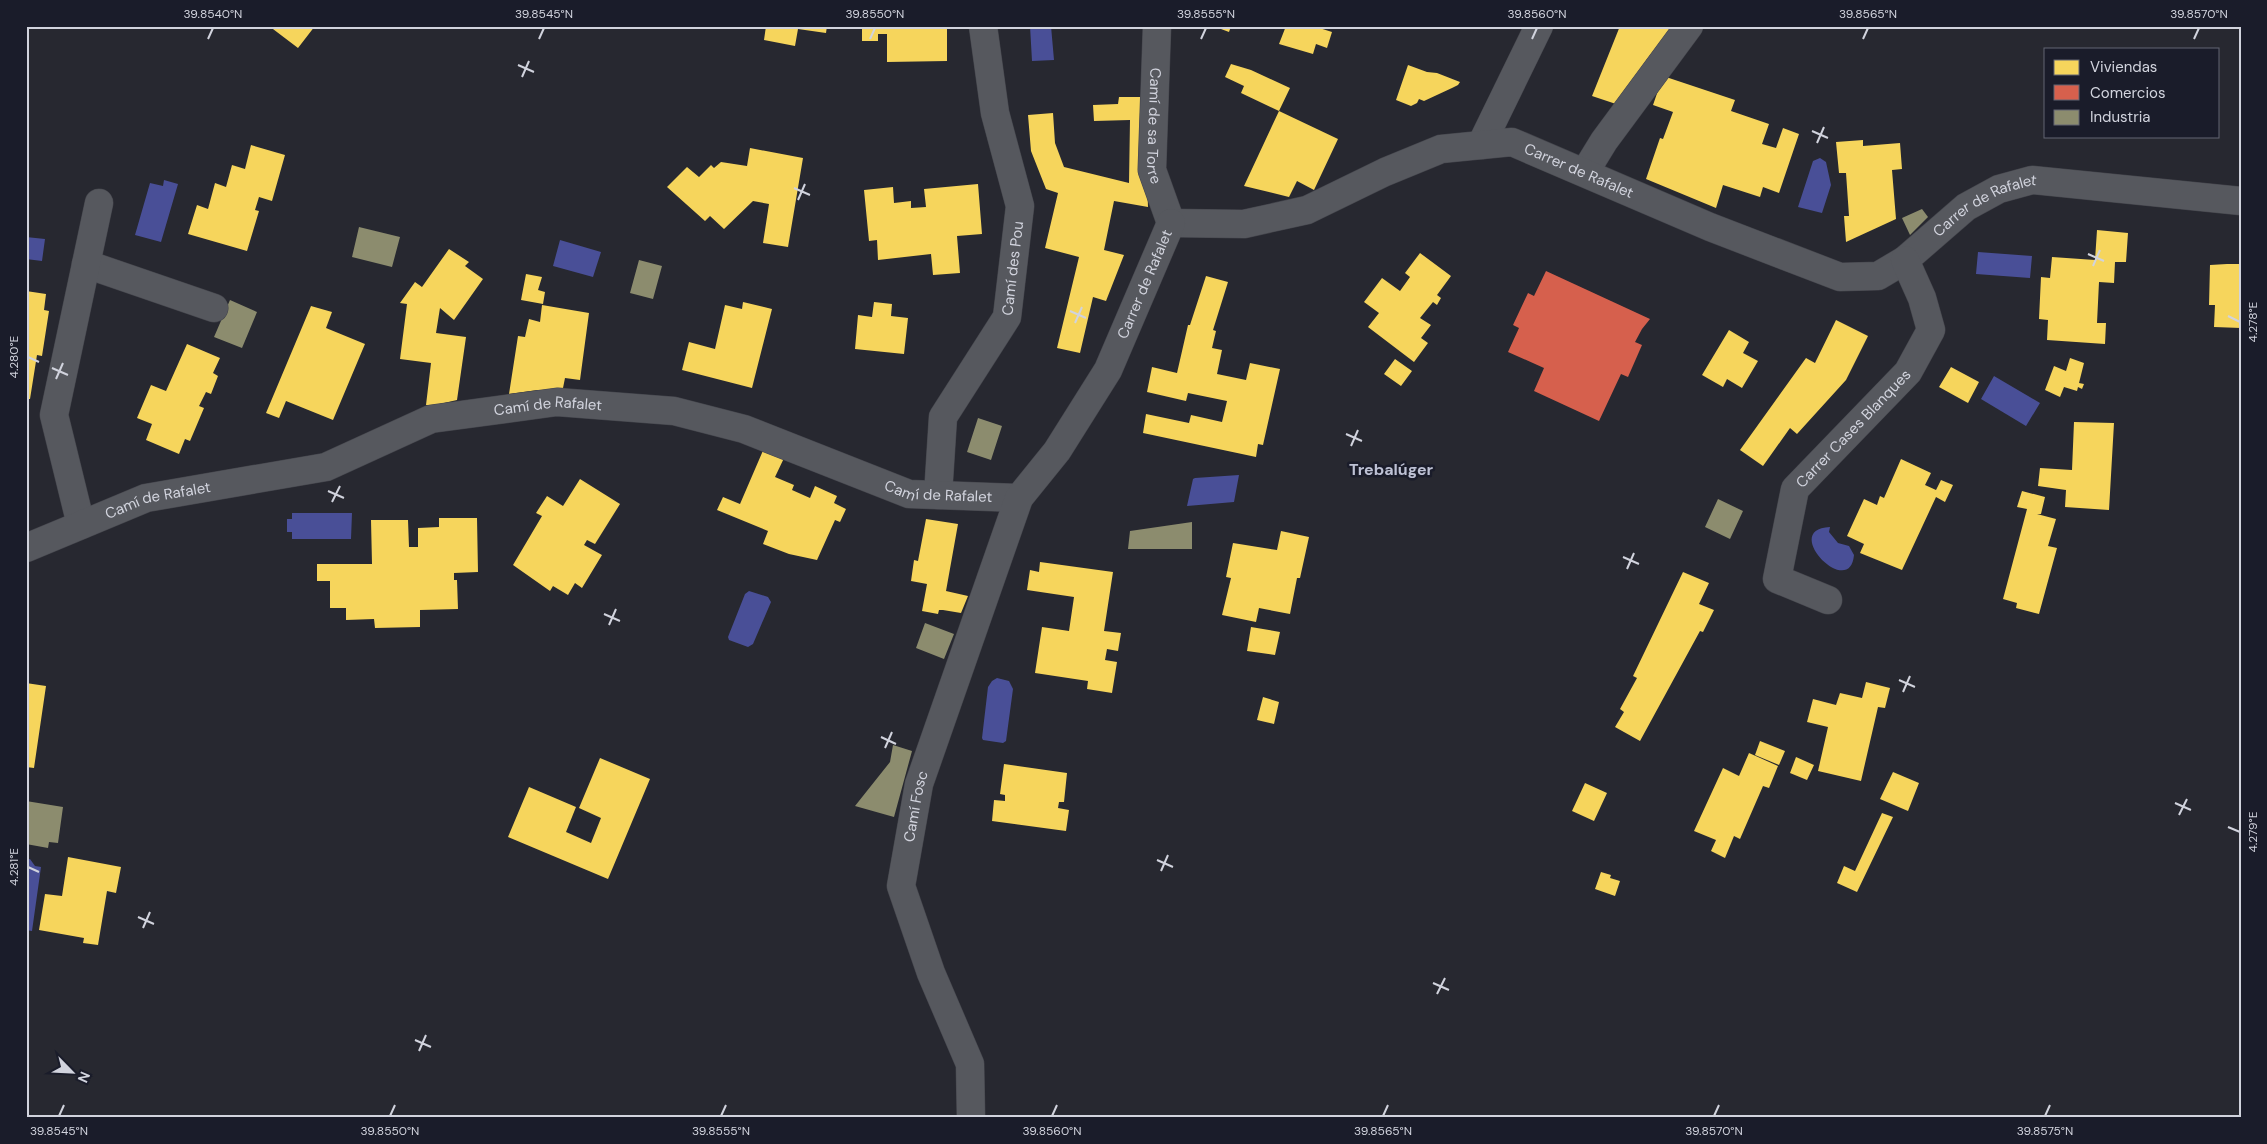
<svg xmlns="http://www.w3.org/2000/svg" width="2267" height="1144" viewBox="0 0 2267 1144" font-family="'DM Sans',sans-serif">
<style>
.water{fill:#494f97}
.homes{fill:#f6d55c}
.shops{fill:#d6604d}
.industry{fill:#8c8c6e}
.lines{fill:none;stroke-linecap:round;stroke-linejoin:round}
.minor-casing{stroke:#43444b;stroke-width:29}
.minor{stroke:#56585e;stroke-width:28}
.ticks{fill:none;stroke:#d1d3dd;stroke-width:2}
.labels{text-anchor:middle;stroke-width:5;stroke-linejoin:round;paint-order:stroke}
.street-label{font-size:15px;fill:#d1d3dd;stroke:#1a1c2a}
.neighbourhood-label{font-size:16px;font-weight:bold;fill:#bdc1d4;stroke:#1a1c2a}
.neatline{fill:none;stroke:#d1d3dd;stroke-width:2}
.ticks-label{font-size:12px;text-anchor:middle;fill:#d1d3dd}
</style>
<rect width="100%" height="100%" fill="#272830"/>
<path class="water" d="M1030,26H1051L1054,60L1032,61Z
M1820,158L1826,162L1831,185L1822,213L1798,207L1813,161Z
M164,180L178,184L161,242L135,235L150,183L163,186Z
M26,237L45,239L42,261L26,259Z
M560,240L601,252L593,277L553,266Z
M1978,252L2032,256L2030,278L1976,274Z
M1994,376L2040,403L2026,426L1981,399Z
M1239,475L1234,502L1187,506L1193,479L1195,478Z
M292,513H352L351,539H292V532H287V519H292Z
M1830,527L1829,532L1838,543L1849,546L1854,555C1850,601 1779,529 1830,527Z
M749,591L768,597L771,602L753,644L748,647L729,640L728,637L745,594Z
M997,678L1009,681L1013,689L1006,741L1003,743L983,740L982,738L988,687L992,681Z
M30,859L35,866L41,867L32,931L26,930V860Z"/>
<path class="homes" d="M269,26H315L298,48Z
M766,26H827L826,33L798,29L795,46L764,40Z
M862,26H947V61L887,62V34H878V41H862Z
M1213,26H1231L1229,32Z
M1286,26H1313L1332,32L1327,48L1316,44L1313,54L1279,44Z
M1620,26H1675L1654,62L1647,59L1628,108L1592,96Z
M1231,64L1251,70L1290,88L1279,111L1241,93L1244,86L1225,77Z
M1408,65L1427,72L1437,73L1460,82L1458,85L1452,88L1424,101L1419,99L1417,103L1411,106L1396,100Z
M1663,76L1735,100L1731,111L1769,124L1762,144L1776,148L1783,128L1799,134L1779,193L1763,187L1760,197L1723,185L1716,208L1646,179L1660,138L1663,139L1673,112L1653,105Z
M1119,97H1144L1148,207L1114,201L1104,250L1124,255L1106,301L1093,297L1080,353L1057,348L1079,257L1045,248L1058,193L1046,189L1031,151L1028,115L1053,113L1055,143L1064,167L1129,183L1130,120L1094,121L1093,105L1118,104Z
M1279,111L1338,139L1314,190L1297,181L1289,197L1244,186Z
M1863,140V146L1900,143L1902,169L1892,170L1896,219L1846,242L1844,216H1849L1846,173H1839L1836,142Z
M251,145L285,155L272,201L259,197L255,210L259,211L247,251L188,234L197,205L208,209L215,183L226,187L232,165L245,169Z
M750,148L803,158L788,247L763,243L769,204L753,201L724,229L710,216L705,221L667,187L687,167L699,177L711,165L714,168L721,162L747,166Z
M978,184L982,234L957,236L960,273L933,275L931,254L878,260L877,240L869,241L864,190L893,187L894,203L911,201V208L926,207L924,189Z
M2097,230L2128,233L2126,262H2115L2114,283L2099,282L2097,323H2106L2105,344L2047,340L2048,320L2039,319L2041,277L2050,278L2052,257L2095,260Z
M449,249L469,262L465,266L483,279L454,320L440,308L436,333L466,337L457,400L431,406L426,405L431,363L400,359L407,304L400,303L415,282L422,287Z
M1420,253L1451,276L1437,295L1441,298L1437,305L1433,302L1420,318L1431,325L1421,338L1428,343L1414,362L1368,327L1379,313L1364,302L1382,278L1400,291L1410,277L1405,273Z
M2227,264H2241V328L2214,327L2215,305H2209L2210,265Z
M526,274L542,277L538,290L545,292L543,304L521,300Z
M1206,276L1228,282L1213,330L1216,331L1212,348L1222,350L1217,374L1246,380L1250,363L1280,369L1263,445L1258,444L1256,457L1143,433L1146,414L1189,423L1191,415L1222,422L1227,401L1188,393L1186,401L1147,392L1152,367L1177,373L1188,325H1190Z
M26,291L46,294L44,310L49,311L42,356L37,355L30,399H26Z
M743,302L772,309L752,388L682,370L689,342L715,349L725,305L742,309Z
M874,302L892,304L891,316L908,318L904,354L855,349L858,315L872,317Z
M542,305L589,313L580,380L565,378L562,393L538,390L509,394L518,336L525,337L529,319L540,322Z
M311,306L332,312L326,328L365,344L333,420L286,401L279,418L266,413Z
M1836,320L1868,336L1846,380L1797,434L1790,428L1763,466L1740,450L1806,358L1815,363Z
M1729,330L1749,342L1743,353L1758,361L1742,388L1727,379L1723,387L1702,375Z
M187,344L220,358L213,373L218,376L211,394L206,392L199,406L204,408L193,434L190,441L185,439L179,454L146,440L152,424L137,418L151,385L166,391Z
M2070,358L2084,363L2079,383L2084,384L2082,389L2078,387L2077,391L2064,387L2060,397L2045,390L2054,366L2066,371Z
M1395,359L1412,371L1401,386L1384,374Z
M1951,367L1979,382L1968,403L1939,387Z
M2074,422L2114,423L2109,510L2065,507L2066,490L2038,486L2040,468L2072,470Z
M765,446L785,456L775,477L794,485L792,490L810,498L815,486L837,496L834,503L846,509L840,522L835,520L817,560L789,554L763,544L768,531L717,510L723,497L740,504Z
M1901,459L1931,473L1925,485L1936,490L1941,480L1953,485L1945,502L1936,497L1902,570L1860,553L1864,544L1847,536L1864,499L1877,505L1880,496L1884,498Z
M580,479L620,504L595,544L587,540L584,545L602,555L582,588L575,583L568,595L553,586L550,591L513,565L542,516L536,513L547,496L563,506Z
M2022,491L2045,497L2041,514H2037L2056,519L2048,546L2057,548L2039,614L2016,608L2017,603L2003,599L2027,509L2017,507Z
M439,518H477L478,572L454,573V580H457L458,609L420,610V627L375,628L374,619L346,620V608H330V581H317V564H372L371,520H408L409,547H418V528L439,527Z
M926,519L958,524L946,591L968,596L961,613L943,610H939L938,614L922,611L927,584L911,581L914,560L918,561Z
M1281,531L1309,537L1300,578H1297L1290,614L1259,608L1256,622L1222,615L1231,578L1226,577L1233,543L1277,550Z
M1040,562L1113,572L1104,631L1121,633L1118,651L1107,649L1105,660L1117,662L1112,693L1087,689L1088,681L1035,673L1042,627L1069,631L1074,597L1027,590L1030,570L1039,572Z
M1683,572L1709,583L1699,604L1714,610L1703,632L1700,631L1640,741L1615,727L1624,712L1620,709L1637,678L1633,676Z
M1251,627L1280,632L1275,655L1247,651Z
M1866,682L1890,688L1885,708L1878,707L1861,781L1818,771L1828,727L1807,722L1813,699L1836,705L1840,693L1862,698Z
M26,683L46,686L34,768L26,767Z
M1263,697L1279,702L1274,724L1257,720Z
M1760,741L1785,751L1779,765L1755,755Z
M1749,753L1778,766L1769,788L1763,786L1740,839L1734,836L1725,858L1711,851L1716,840L1694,831L1723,768L1739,776Z
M1796,757L1814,765L1807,780L1790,773Z
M600,758L650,779L608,879L508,837L529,787L576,807L566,832L591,843L601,818L579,808Z
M1004,764L1067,773L1064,802H1059L1058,808L1069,810L1066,831L992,821L994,800L1005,801V795L1000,794Z
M1893,772L1919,783L1908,811L1880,799Z
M1585,783L1607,793L1594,821L1572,811Z
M1882,813L1893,817L1857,892L1837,883L1844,866L1855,871Z
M68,857L121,867L116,893L107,891L98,945L83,943L84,938L39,930L45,894L62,896Z
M1601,872L1611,875L1610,878L1620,881L1615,896L1595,889Z"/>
<path class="shops" d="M1546,271L1650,319L1642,329L1635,342L1642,345L1628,377L1621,374L1599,421L1534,391L1544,368L1508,352L1519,328L1513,325L1528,293L1534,296Z"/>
<path class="industry" d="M1922,209L1928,217L1910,235L1902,218Z
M359,227L400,237L392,267L352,257Z
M639,260L662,266L653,299L630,293Z
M230,300L257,312L242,348L214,337Z
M978,418L1002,426L991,460L967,452Z
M1718,499L1743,511L1730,539L1705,527Z
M1192,522V549H1128L1130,531Z
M925,623L954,634L944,659L916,648Z
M893,745L912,751L894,817L855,806L890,762Z
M26,801L63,807L58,843L49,842L48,848L26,844Z"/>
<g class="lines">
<defs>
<g id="minor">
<path id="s1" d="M1157,26L1152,170L1171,223"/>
<path d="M1481,145L1539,26"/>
<path d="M1585,172L1604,141L1689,26"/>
<path id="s2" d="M1171,223L1244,224L1307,210L1385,172L1441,149L1512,142L1710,227L1840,277L1878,276L1905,260L1966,207L1999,189L2032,180L2241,201"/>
<path d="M86,264L214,308"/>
<path id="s3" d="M938,495L943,417L1007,317L1020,206L995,113L983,26"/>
<path d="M81,525L54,415L99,203"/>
<path id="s4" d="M26,548L146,498L326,467L431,419L557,402L674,411L744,429L909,494L1019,498"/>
<path id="s5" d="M1828,600L1777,579L1795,489L1908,372L1931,330L1922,298L1905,260"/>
<path id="s6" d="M971,1118L970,1064L931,973L901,886L919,784L1019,498L1057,451L1108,370L1171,223"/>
</g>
</defs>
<use href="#minor" class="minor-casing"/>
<use href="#minor" class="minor"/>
</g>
<path class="ticks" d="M208,39L213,28M539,39L544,28M870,39L875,28M1201,39L1206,28M1532,39L1537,28M1863,39L1868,28M2194,39L2199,28M518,65L534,72M522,77L529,61M1812,131L1828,138M1817,143L1824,127M794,188L810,195M798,200L805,184M2088,254L2104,261M2093,266L2100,250M1070,311L1086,318M2228,316L2240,322M1075,323L1082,307M28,357L39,362M52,368L68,375M56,379L63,363M1346,434L1362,441M1351,446L1358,430M328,491L344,498M332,502L340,486M1623,557L1639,564M1627,569L1634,553M604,614L620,621M609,625L616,609M1899,680L1915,687M1903,692L1910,676M881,737L896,744M885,748L892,732M2175,803L2191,810M2179,815L2187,799M2228,827L2240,832M1157,860L1173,867M28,867L39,872M1161,871L1168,855M138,917L154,924M143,928L150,912M1433,983L1449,990M1437,994L1445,978M415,1040L431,1047M419,1051L426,1035M59,1116L64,1105M390,1116L395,1105M721,1116L726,1105M1052,1116L1057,1105M1383,1116L1388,1105M1714,1116L1719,1105M2045,1116L2050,1105"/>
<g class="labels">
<g class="street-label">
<text dy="5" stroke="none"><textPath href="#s1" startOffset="100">Camí de sa Torre</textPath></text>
<text dy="5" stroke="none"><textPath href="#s2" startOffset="429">Carrer de Rafalet</textPath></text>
<text dy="5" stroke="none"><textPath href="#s2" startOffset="879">Carrer de Rafalet</textPath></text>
<text dy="5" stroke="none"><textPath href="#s3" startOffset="246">Camí des Pou</textPath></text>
<text dy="5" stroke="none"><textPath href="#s6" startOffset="901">Carrer de Rafalet</textPath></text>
<text dy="5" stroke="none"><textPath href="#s4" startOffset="546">Camí de Rafalet</textPath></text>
<text dy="5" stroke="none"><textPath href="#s5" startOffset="231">Carrer Cases Blanques</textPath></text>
<text dy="5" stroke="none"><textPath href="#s4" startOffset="951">Camí de Rafalet</textPath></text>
<text dy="5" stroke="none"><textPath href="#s4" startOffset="141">Camí de Rafalet</textPath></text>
<text dy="5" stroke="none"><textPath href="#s6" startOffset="326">Camí Fosc</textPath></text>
</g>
<g class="neighbourhood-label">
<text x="1391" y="475">Trebalúger</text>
</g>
</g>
<rect width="2267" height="1144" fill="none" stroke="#1a1c2a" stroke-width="55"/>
<rect x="2044" y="48" width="175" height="90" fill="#1a1c2a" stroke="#636572"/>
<rect x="2054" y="60" width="25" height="15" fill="#f6d55c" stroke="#636572"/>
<text x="2090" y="72" font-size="15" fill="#d1d3dd">Viviendas</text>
<rect x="2054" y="85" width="25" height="15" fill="#d6604d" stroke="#636572"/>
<text x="2090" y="98" font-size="15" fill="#d1d3dd">Comercios</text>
<rect x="2054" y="110" width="25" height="15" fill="#8c8c6e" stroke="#636572"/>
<text x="2090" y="122" font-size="15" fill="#d1d3dd">Industria</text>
<g transform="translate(72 1072) rotate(114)" stroke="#1a1c2a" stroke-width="4" paint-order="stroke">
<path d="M0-4L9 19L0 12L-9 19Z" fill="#d1d3dd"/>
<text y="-8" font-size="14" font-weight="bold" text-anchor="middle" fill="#d1d3dd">N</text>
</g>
<rect x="28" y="28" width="2212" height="1088" class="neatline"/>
<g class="ticks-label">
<text x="213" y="18">39.8540°N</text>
<text x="544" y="18">39.8545°N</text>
<text x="875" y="18">39.8550°N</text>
<text x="1206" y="18">39.8555°N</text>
<text x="1537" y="18">39.8560°N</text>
<text x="1868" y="18">39.8565°N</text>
<text x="2199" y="18">39.8570°N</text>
<text transform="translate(2253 322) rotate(-90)" y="4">4.278°E</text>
<text transform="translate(14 357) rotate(-90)" y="4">4.280°E</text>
<text transform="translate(2253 832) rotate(-90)" y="4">4.279°E</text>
<text transform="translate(14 867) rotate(-90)" y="4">4.281°E</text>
<text x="59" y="1135">39.8545°N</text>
<text x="390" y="1135">39.8550°N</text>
<text x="721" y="1135">39.8555°N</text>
<text x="1052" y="1135">39.8560°N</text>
<text x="1383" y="1135">39.8565°N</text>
<text x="1714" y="1135">39.8570°N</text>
<text x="2045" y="1135">39.8575°N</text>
</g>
</svg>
